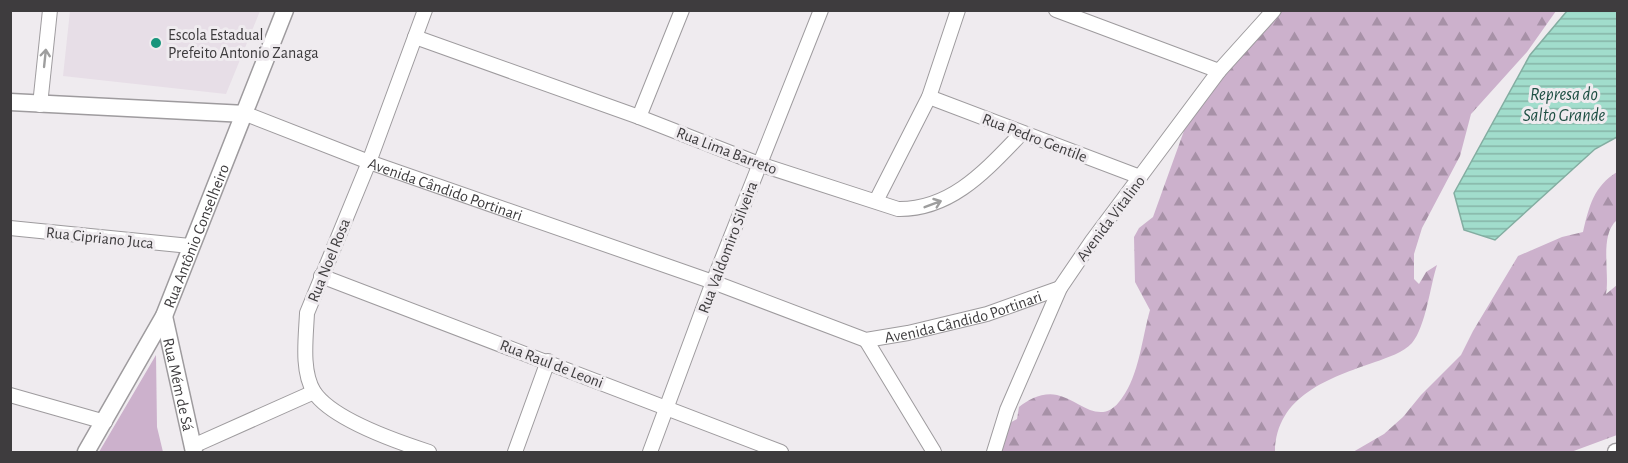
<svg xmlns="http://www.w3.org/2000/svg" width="1628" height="463" viewBox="0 0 1628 463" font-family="'Alegreya Sans',sans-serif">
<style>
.built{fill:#e7dee7}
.green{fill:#ccb1cc}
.forest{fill:url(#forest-firs)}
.water{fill:url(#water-rules);stroke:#83ada1;stroke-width:1.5}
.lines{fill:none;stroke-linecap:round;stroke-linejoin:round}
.minor-casing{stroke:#9e9b9e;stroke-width:16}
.tertiary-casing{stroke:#9e9b9e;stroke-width:19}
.minor{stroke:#fff;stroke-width:14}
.tertiary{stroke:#fff;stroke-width:16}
.oneway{stroke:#9e9e9e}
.poi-dot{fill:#18957c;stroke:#efebef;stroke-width:2}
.labels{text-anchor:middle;stroke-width:6;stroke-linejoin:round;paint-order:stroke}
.poi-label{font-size:16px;fill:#3e3c3e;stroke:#efebef;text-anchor:start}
.street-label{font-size:16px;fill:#3e3c3e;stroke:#efebef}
.water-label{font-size:18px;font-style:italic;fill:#1e4f43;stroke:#efebef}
</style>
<defs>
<pattern id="forest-firs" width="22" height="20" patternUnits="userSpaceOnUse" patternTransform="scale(1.5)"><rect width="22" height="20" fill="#ccb1cc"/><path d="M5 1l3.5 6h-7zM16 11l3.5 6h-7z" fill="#a791a7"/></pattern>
<pattern id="water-rules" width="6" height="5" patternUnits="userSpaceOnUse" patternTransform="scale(1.5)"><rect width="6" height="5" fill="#a1ddcc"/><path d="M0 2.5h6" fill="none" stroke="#85b4a7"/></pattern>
</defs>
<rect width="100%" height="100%" fill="#efebef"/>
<path class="built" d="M70,11V10L260,11L226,94L63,76Z"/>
<path class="green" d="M156,355L157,427L163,452H99Z"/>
<path class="forest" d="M1281,11H1556L1527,52L1471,114L1460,156L1422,228L1414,254V279L1419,284L1426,272L1437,265C1430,286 1426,326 1412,343C1404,352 1387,358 1375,362C1330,378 1276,395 1275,452H990L1004,426L1017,419L1019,407C1029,399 1043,392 1057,395C1080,400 1101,429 1122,398C1139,375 1142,338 1150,310L1135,282L1134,237L1139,228L1153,217L1190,114L1253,39Z
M1617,172V220C1599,235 1610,273 1606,294L1617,285V435L1571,452H1353L1384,434L1403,417L1421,395L1461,355L1473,331L1518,256L1562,237L1583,232C1589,206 1594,186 1617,172Z"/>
<path class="water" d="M1567,11H1617V137L1595,149L1495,240L1464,230L1454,193L1530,55Z"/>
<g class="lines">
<defs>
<g id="minor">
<path d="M425,10L369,162L307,313C306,337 301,371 314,392C332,419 398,442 429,452"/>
<path d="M1056,10L1219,71"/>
<path d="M415,37L639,117L759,164L898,209C952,210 987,169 1022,133"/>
<path d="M929,97L1140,177"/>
<path d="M40,105L50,10"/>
<path id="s1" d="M246,114L369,162L713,282L866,340L908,333L987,314L1060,288"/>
<path d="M639,117L682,10"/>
<path d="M876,201L929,97L958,10"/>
<path d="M10,228L190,246"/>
<path d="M321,276L781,452"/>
<path d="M866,340L934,452"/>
<path d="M10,395L105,422"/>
<path d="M193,446L314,392"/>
<path d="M515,452L548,361"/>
<path d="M650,452L713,282L821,10"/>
<path d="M994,452L1007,410L1060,288L1092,241L1219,71L1274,10"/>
</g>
<g id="tertiary">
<path d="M10,102L246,114"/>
<path id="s2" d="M164,316L194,452"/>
<path id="s3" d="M86,452L164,316L285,10"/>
<path d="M1616,452H1618"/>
</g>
</defs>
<use href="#minor" class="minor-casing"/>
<use href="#tertiary" class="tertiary-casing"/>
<use href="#minor" class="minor"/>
<use href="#tertiary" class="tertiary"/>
</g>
<defs><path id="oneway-shaft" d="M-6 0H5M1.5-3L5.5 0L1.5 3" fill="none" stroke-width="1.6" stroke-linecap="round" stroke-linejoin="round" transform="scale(1.5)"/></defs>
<g class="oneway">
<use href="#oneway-shaft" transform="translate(45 58) rotate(-84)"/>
<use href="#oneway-shaft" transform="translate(933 204) rotate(-21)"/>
</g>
<circle class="poi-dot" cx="156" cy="43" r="6"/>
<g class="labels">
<g class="poi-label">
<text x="168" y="40">Escola Estadual<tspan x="168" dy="18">Prefeito Antonio Zanaga</tspan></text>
</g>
<g class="street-label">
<text transform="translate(1035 137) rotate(21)" y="6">Rua Pedro Gentile</text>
<text transform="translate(727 150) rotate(21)" y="6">Rua Lima Barreto</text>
<text dy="6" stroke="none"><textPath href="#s1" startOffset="213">Avenida Cândido Portinari</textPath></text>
<text transform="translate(1110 218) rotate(-53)" y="6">Avenida Vitalino</text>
<text transform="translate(100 237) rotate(6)" y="6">Rua Cipriano Juca</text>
<text dy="6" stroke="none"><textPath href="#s3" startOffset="243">Rua Antônio Conselheiro</textPath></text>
<text transform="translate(727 247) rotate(-69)" y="6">Rua Valdomiro Silveira</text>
<text transform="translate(328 260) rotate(-68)" y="6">Rua Noel Rosa</text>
<text dy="6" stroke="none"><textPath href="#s1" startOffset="760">Avenida Cândido Portinari</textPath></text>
<text transform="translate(552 363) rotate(21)" y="6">Rua Raul de Leoni</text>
<text dy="6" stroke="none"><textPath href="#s2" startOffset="70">Rua Mém de Sá</textPath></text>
</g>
<g class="water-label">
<text x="1564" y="100">Represa do<tspan x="1564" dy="21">Salto Grande</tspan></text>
</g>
</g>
<rect width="1628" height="463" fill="none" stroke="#3e3c3e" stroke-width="24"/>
</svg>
